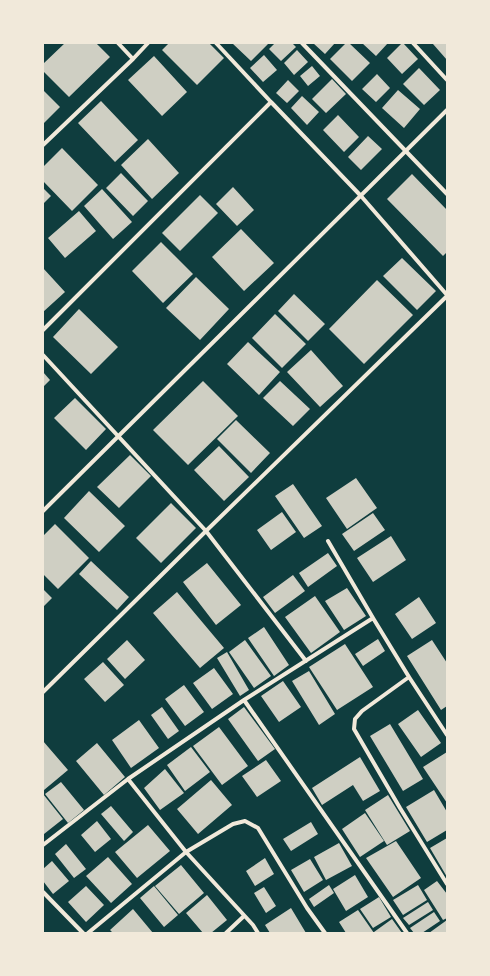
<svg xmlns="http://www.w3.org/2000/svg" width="490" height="976" viewBox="0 0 490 976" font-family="Karla,sans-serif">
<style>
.building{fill:#cfcfc3}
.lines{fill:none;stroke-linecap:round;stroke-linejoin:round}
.minor{stroke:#f1e9da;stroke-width:4}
</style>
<rect width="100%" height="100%" fill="#0f3d3e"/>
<path class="building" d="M65,43H96L110,57L69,97L43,71V64Z
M169,43H209L224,58L197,85L162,50Z
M232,43H267L268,44L251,61Z
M275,43H292L296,47L281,61L269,49Z
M313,43H335L325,54Z
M346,43H349L370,63L352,81L330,59Z
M362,43H388L376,56Z
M402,43H403L418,59L402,74L387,58Z
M434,43H447V60L433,44Z
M297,50L308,62L294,75L284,63Z
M264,55L277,70L263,82L250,68Z
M154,56L187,92L162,116L128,80Z
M312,66L320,76L308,86L300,76Z
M419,68L440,90L424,105L403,84Z
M377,74L390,88L376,102L362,89Z
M332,79L346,94L326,113L312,99Z
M288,80L299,91L287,103L276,93Z
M43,90L60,107L43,124Z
M398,90L420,109L404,128L382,108Z
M302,96L319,112L307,125L291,108Z
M101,101L138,140L115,162L78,123Z
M338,115L359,137L344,152L323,130Z
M368,136L382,149L361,170L348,157Z
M148,139L179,173L152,199L121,165Z
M62,148L98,185L72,211L43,181V167Z
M121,173L148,201L133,216L106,188Z
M412,174L447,210V252L443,256L387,199Z
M233,187L254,210L237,226L216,204Z
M43,188L51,196L43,204Z
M102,189L132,222L113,239L84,206Z
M200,195L218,213L180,251L162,233Z
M79,211L96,231L65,258L48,238Z
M241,229L274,263L244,291L212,257Z
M161,242L193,274L163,303L132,271Z
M402,258L436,291L417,310L383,276Z
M43,268L65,292L43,312Z
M196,277L229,309L200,340L166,308Z
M377,280L413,315L364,364L329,329Z
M294,294L325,324L308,341L278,311Z
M79,309L118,347L91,374L53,337Z
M275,314L306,344L282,368L252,338Z
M248,342L280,372L259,395L227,364Z
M311,350L343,386L320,407L287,372Z
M43,372L50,380L43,387Z
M203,381L238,416L188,465L153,430Z
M280,381L310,409L293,426L263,398Z
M75,398L106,429L86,450L54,418Z
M236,420L270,453L251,473L217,439Z
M219,446L249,477L224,501L194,470Z
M130,455L151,476L119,508L97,487Z
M356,478L377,508L347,529L326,498Z
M293,484L322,526L304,538L275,496Z
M89,491L125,526L99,552L64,518Z
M171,503L196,528L161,563L136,538Z
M282,512L296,532L271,550L257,530Z
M373,513L385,530L354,551L342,534Z
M55,524L89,558L58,589L43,574V536Z
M391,536L406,560L373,582L357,558Z
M328,553L337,566L308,587L299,573Z
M91,561L129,597L117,610L79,574Z
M207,563L241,605L216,625L183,582Z
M293,575L305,591L275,613L263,597Z
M347,588L366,616L344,630L325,601Z
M43,589L52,598L43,607Z
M177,592L224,648L200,668L153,613Z
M315,596L340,632L311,653L285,617Z
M419,597L436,623L412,639L395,614Z
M264,627L289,665L274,676L248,638Z
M378,639L385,651L363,666L355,654Z
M127,640L145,660L125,679L107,659Z
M245,640L271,676L254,688L229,652Z
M432,640L447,663V706L441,710L407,656Z
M345,644L373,687L337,710L309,667Z
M227,652L249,690L240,696L217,658Z
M103,662L124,685L105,702L84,679Z
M214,668L233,694L212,709L193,683Z
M309,671L335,714L319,725L292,681Z
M283,681L301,707L279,722L261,696Z
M184,685L204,712L185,726L165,699Z
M162,707L179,731L168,739L151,715Z
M244,707L275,749L258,761L228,719Z
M418,710L441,743L421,757L398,724Z
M139,720L159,748L131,768L112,740Z
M390,724L423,779L403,791L370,736Z
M219,727L248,766L222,785L193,746Z
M43,741L68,770L44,790L43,789Z
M97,743L125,777L104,795L76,761Z
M191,747L210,772L185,791L167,765Z
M447,752V803L423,767Z
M360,757L380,791L363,801L353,785L322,805L312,788Z
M266,760L281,781L257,797L242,776Z
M165,769L184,793L160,810L144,788Z
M211,780L232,805L198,834L177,809Z
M61,782L84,810L68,823L45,794Z
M434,790L447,812V830L427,842L406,807Z
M43,794L63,819L44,834L43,833Z
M388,795L410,831L387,845L365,810Z
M111,806L133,832L124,841L101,814Z
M365,813L384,841L360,857L342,829Z
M97,821L111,839L95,852L81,835Z
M311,822L318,834L291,851L283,839Z
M148,825L170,851L137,878L115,852Z
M447,838V877L430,848Z
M396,841L421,878L393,897L366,858Z
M339,843L352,866L326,880L314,857Z
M66,844L86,869L74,878L55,854Z
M108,857L132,884L111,903L86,876Z
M265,858L274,874L255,886L246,871Z
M310,859L323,880L304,892L291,870Z
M52,861L69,881L53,894L43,881V869Z
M181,865L204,893L179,914L155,886Z
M355,875L368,897L346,911L333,889Z
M437,881L447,894V918L443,920L424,890Z
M329,885L334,893L314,907L309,899Z
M418,885L427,900L403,915L393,900Z
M86,886L104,905L86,922L68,902Z
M154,886L178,915L164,927L140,898Z
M264,887L276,906L266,913L254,893Z
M207,895L227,920L211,933H203L186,913Z
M379,897L391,917L373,928L360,909Z
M428,902L433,910L409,925L403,918Z
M291,908L306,933H270L265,925Z
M133,909L153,933H113L110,930Z
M358,910L374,933H346L339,922Z
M434,912L440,921L422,933H414L410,928Z
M392,919L402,933H375L374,932Z
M447,920V933H429Z"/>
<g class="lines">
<path class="minor" d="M118,43L133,59L148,43
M216,43L271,102
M302,43L447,194
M413,43L447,80
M43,145L133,59
M43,330L271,102L361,196L447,295
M43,355L206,531L306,661
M43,511L447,110
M328,541L373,618
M409,677L362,711L355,719L354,729L400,808L447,884
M43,692L206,531L447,296
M244,700L407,933
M128,779L186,852L253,925L258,933
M43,845L128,779L244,700L373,618L409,677L447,735
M43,892L83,933
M88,933L186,852L233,824L245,821L258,828L307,908L325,933
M226,933L244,916"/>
</g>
<rect width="490" height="976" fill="none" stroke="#f1e9da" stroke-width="88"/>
</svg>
